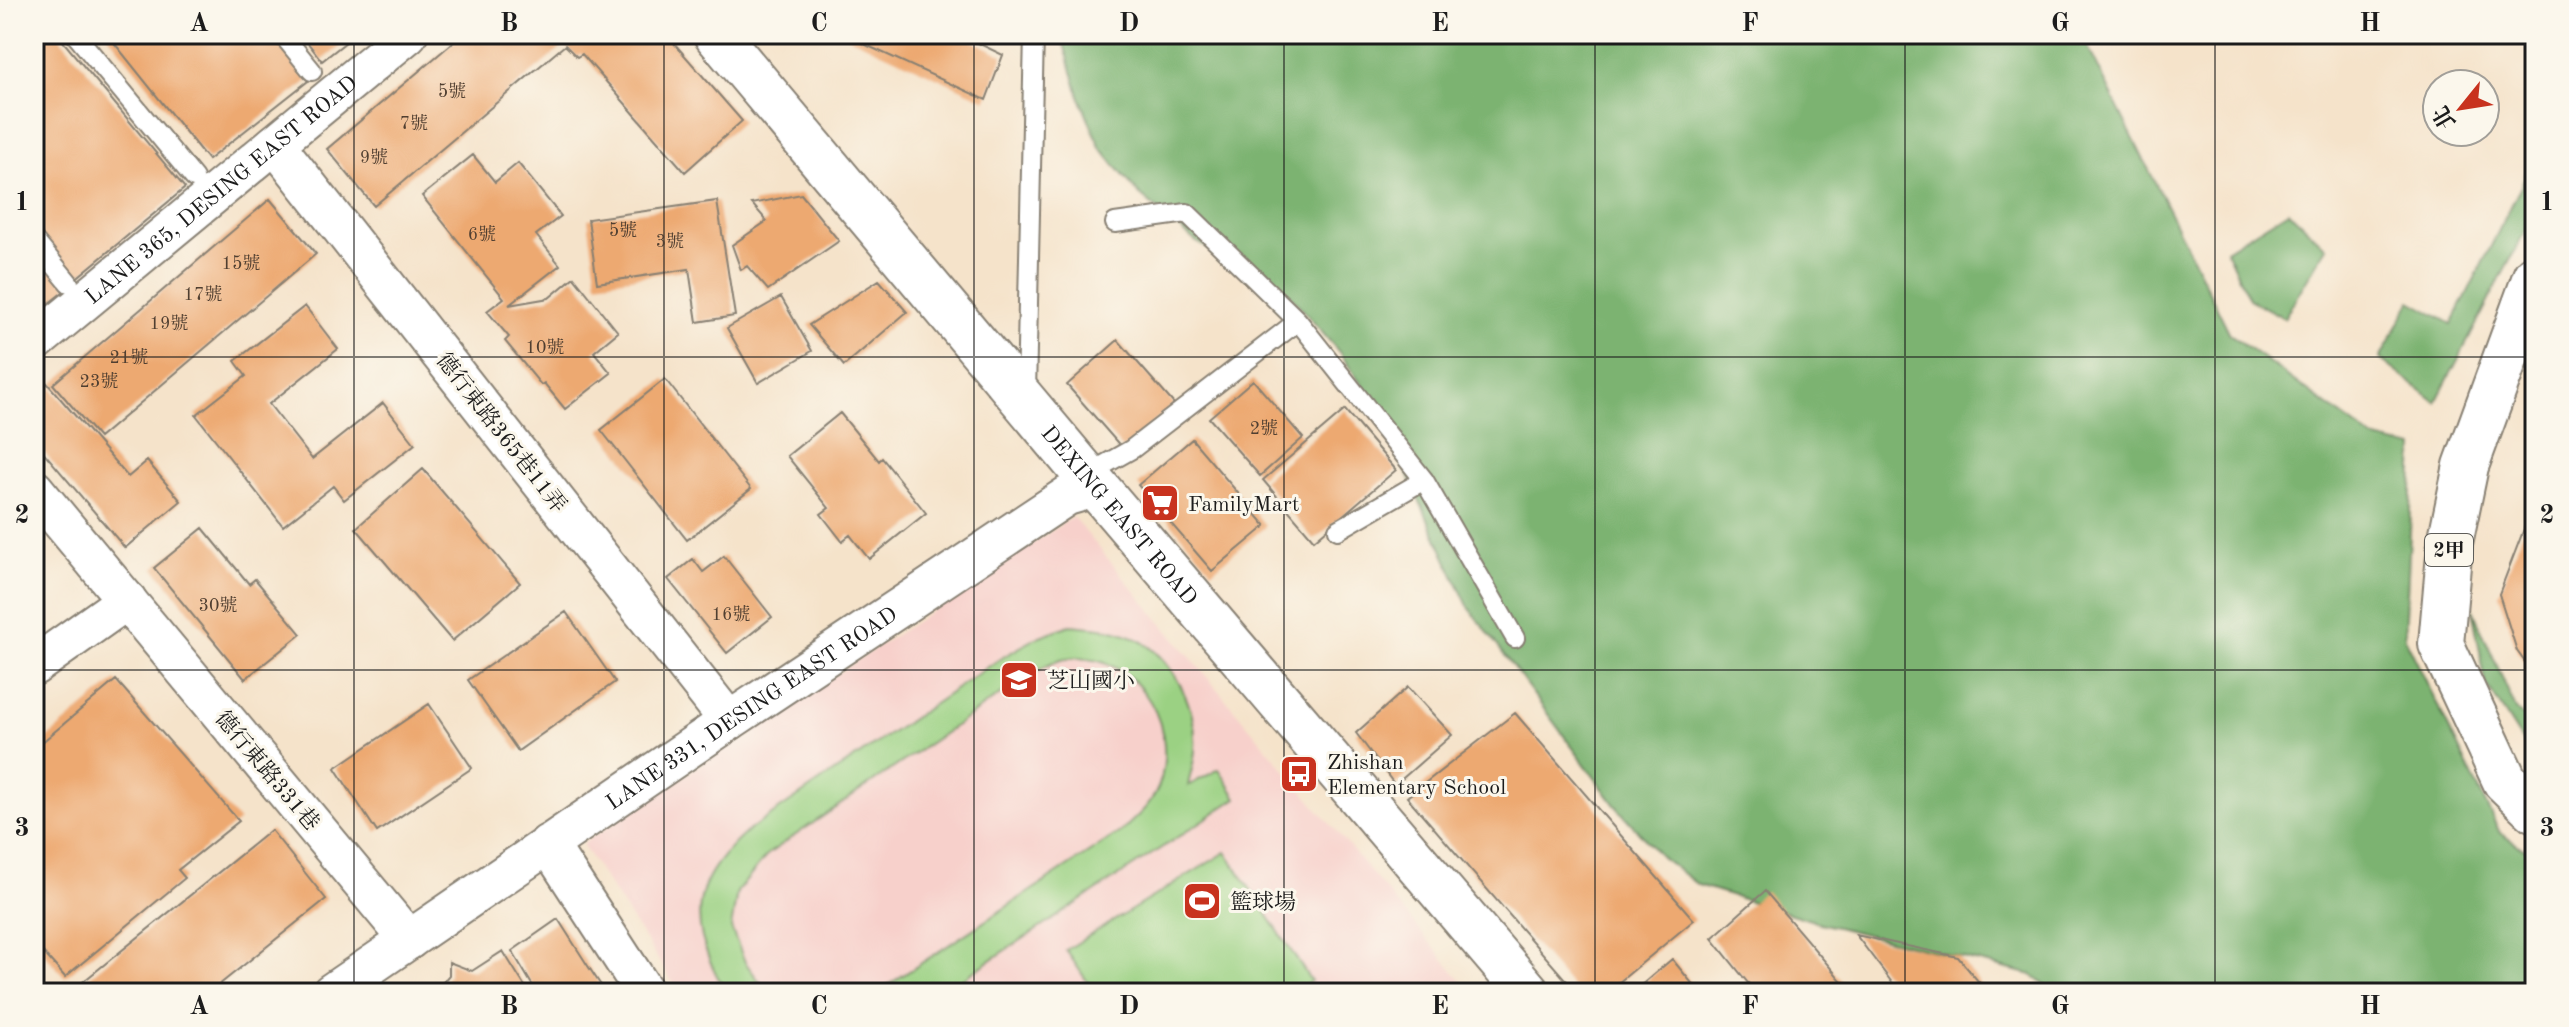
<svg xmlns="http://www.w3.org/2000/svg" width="2569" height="1027" viewBox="0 0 2569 1027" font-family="'Old Standard TT','Noto Serif TC',serif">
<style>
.built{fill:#f7d0cb}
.green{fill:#9bd183;stroke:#5c7650;stroke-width:2}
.forest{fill:#7cb371;stroke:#4c6846;stroke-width:2}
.building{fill:#eda971}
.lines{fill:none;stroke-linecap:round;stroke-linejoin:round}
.lane-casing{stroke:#888073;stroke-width:22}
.street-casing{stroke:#888073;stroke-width:42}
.secondary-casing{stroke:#888073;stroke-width:48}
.primary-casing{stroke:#888073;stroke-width:48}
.lane{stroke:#fff;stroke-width:18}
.street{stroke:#fff;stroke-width:38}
.secondary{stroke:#fff;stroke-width:44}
.primary{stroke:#fff;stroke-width:44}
.grid{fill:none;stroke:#1c1c1c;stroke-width:2;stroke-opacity:0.55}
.labels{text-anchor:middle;stroke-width:6;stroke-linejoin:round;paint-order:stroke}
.number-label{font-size:18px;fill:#503f31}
.shield{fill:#fbf7ec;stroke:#5f5e5a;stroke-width:2}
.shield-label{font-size:20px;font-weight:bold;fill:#1c1c1c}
.street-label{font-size:22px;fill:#1c1c1c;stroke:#fbf7ec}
.poi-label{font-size:22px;fill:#1c1c1c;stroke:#fbf7ec;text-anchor:start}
.neatline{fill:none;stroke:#1c1c1c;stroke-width:3}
.grid-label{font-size:26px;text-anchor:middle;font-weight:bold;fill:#1c1c1c}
</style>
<rect width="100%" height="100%" fill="#fbf7ec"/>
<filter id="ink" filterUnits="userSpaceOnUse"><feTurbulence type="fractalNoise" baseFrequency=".0125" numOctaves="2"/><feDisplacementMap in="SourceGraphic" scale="16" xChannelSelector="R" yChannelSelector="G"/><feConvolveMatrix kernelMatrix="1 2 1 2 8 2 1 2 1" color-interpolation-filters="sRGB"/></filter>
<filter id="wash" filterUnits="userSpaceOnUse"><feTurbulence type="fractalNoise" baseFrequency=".006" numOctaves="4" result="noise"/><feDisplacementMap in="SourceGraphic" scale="32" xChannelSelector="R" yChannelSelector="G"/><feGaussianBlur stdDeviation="1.8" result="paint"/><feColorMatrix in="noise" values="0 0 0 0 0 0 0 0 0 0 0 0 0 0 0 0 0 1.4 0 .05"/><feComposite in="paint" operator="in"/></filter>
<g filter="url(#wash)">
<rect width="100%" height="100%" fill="#f5e3ca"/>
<path class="built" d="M1073,517L1472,993H680L582,844Z"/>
<path class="green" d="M1070,625C1093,627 1117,628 1137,639C1174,659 1198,709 1195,749C1195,761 1190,774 1188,786L1219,769L1237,798L941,993H876L1120,832C1137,817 1155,802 1161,779C1177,719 1133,651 1067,659C1053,660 1035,673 1022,680L768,854L737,892L731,928L745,962L766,990L772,993H728C720,984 715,972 710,961C685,904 705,869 748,831L1001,658L1040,636Z
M1226,852L1311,981L1292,993H1095L1066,950Z"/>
<path class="forest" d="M1061,34H2107L2087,45L2230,334L2372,438L2414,448L2405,638L2500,833L2535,856V993H2055L2032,975L1820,923L1698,885L1661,857L1615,805L1468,606L1375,404L1339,352L1291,296L1195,241L1138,193L1100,147L1079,95Z
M2535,150V212L2436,402L2380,359L2411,301L2452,324L2521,186Z
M2288,211L2326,247L2284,318L2249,299L2226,250Z
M2472,608L2516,710L2535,729V761L2486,684Z"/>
<g id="blocks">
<path class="building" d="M34,34H57L185,188L74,280L34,231Z
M107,34H271L308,81L208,160Z
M301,34H356L322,61Z
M463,34H666L742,121L685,172L582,54L577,57L565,45L374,206L327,149Z
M842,34H959L1003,55L986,100Z
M473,155L495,182L518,163L561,216L536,235L560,265L509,305L549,298L574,277L618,332L594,352L611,373L565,409L544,383L541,385L505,341L509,337L487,311L504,298L422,196Z
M801,194L839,241L768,290L747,266L741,270L732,245L767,221L752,204Z
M270,199L316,254L99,438L53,384Z
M717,201L735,316L697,322L689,269L597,283L588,219Z
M34,246L68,288L34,315Z
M879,280L907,312L844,366L809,325Z
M781,297L812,351L758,383L727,328Z
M305,306L338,349L269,404L312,459L383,403L415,444L344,500L333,486L283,526L196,415L246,376L235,361Z
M1118,340L1174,404L1123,449L1067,385Z
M665,379L751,489L687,540L601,430Z
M1253,380L1303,438L1260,476L1209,418Z
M47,383L128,477L147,461L181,501L125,548L34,441V394Z
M1345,410L1396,470L1314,540L1263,480Z
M840,413L879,461L882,458L926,513L869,559L850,535L842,541L821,514L829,508L787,456Z
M1192,439L1266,526L1212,571L1138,485Z
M423,469L520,583L452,641L356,528Z
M2535,500V676L2517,651L2499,594Z
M203,528L249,584L255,579L301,634L245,679L154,568Z
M724,556L772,617L727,653L668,579L693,559L703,572Z
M566,612L615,682L518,751L468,680Z
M116,680L239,821L178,870L185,878L65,977L34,942V749Z
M1408,687L1452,735L1395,785L1356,733Z
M429,704L472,768L377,832L335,768Z
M1515,713L1694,920L1606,993H1577L1407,797Z
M271,830L326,899L209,993H69Z
M1765,891L1852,993H1756L1712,938Z
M558,919L588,966L606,993H537L512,951Z
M1856,935L1958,957L1988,993H1900Z
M503,951L529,993H430L439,987L449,975V962L472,971Z
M1672,959L1700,993H1632Z"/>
</g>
</g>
<g filter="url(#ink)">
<use href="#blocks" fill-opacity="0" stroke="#888073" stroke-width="2"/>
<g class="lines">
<defs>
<path id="lane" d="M75,34L194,178
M282,34L312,71
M1115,223L1187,213L1298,321
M34,240L69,283
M1026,393L1034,34
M1086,475L1132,449L1298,321L1424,480L1515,638
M1338,530L1424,480"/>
<g id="street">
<path d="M275,144L729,721"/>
<path id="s1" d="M34,343L408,34"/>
<path d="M34,489L409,940"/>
<path d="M34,666L127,600"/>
<path d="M548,844L645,993"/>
<path id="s2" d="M331,993L729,721L1067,496L1098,487"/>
</g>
<g id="secondary">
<path id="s3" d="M716,34L1086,475L1528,993"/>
</g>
<path id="primary" d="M2535,277L2466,466L2450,543L2441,644L2505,781L2535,810"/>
</defs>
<use href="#lane" class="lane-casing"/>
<use href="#street" class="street-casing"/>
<use href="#secondary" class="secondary-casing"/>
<use href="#primary" class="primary-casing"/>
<use href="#lane" class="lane"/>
<use href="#street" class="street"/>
<use href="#secondary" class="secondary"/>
<use href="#primary" class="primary"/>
</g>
</g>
<path class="grid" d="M354,34V993M664,34V993M974,34V993M1284,34V993M1595,34V993M1905,34V993M2215,34V993M34,357H2535M34,670H2535"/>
<defs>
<symbol id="supermarket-square" viewBox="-11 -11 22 22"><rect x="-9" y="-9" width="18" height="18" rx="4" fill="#c8321e" stroke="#fbf7ec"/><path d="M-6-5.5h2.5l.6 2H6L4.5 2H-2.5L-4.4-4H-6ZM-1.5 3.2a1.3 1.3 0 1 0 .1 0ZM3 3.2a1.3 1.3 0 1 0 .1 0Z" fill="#fff"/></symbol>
<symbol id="school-square" viewBox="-11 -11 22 22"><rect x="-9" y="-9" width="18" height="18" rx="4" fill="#c8321e" stroke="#fbf7ec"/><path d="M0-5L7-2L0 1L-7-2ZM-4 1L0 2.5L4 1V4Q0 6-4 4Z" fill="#fff"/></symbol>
<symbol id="bus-square" viewBox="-11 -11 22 22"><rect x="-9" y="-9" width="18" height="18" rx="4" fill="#c8321e" stroke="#fbf7ec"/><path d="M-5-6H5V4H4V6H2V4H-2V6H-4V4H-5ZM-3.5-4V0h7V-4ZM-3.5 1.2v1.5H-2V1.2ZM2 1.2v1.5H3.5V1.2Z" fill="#fff"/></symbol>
<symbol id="stadium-square" viewBox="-11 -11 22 22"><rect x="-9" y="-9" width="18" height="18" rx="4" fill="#c8321e" stroke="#fbf7ec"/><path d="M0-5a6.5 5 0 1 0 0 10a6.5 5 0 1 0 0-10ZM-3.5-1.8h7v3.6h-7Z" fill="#fff"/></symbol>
</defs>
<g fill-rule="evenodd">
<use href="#supermarket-square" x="1138" y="481" width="44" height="44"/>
<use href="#school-square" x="997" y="658" width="44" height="44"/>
<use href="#bus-square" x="1277" y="752" width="44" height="44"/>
<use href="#stadium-square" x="1180" y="879" width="44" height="44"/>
</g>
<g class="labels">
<g class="number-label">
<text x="452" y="97">5號</text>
<text x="414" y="129">7號</text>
<text x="374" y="163">9號</text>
<text x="623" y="236">5號</text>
<text x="482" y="240">6號</text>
<text x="670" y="247">3號</text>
<text x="241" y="269">15號</text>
<text x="203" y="300">17號</text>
<text x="169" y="329">19號</text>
<text x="545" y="353">10號</text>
<text x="129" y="363">21號</text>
<text x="99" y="387">23號</text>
<text x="1264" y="434">2號</text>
<text x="218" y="611">30號</text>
<text x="731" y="620">16號</text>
</g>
<rect class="shield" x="2425" y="534" width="48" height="32" rx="6"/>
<g class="shield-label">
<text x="2449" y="557">2甲</text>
</g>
<g class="street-label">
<text dy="8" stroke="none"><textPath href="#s1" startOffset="242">LANE 365, DESING EAST ROAD</textPath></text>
<text transform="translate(502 432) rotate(52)" y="8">德行東路365巷11弄</text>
<text dy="8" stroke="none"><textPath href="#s3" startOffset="628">DEXING EAST ROAD</textPath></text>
<text dy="8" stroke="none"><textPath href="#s2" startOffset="508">LANE 331, DESING EAST ROAD</textPath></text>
<text transform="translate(268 770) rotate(50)" y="8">德行東路331巷</text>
</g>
<g class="poi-label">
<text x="1188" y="511">FamilyMart</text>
<text x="1047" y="688">芝山國小</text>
<text x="1327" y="769">Zhishan<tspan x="1327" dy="25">Elementary School</tspan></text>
<text x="1230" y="909">籃球場</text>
</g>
</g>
<rect width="2569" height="1027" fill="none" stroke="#fbf7ec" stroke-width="88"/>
<g transform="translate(2461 108) rotate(240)"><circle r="38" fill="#fbf7ec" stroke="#a29f99" stroke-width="2"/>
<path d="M0-6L14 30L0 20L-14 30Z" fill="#c8321e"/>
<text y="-12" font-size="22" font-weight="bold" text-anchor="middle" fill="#1c1c1c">北</text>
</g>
<rect x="44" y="44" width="2481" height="939" class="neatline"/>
<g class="grid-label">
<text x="199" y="31">A</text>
<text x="509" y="31">B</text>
<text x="819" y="31">C</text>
<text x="1129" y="31">D</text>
<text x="1440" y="31">E</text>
<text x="1750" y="31">F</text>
<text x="2060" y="31">G</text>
<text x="2370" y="31">H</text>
<text x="22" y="210">1</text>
<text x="2547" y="210">1</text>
<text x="22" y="523">2</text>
<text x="2547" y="523">2</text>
<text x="22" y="836">3</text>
<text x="2547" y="836">3</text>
<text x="199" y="1014">A</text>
<text x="509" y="1014">B</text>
<text x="819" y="1014">C</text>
<text x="1129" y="1014">D</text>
<text x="1440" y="1014">E</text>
<text x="1750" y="1014">F</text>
<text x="2060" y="1014">G</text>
<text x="2370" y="1014">H</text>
</g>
</svg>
